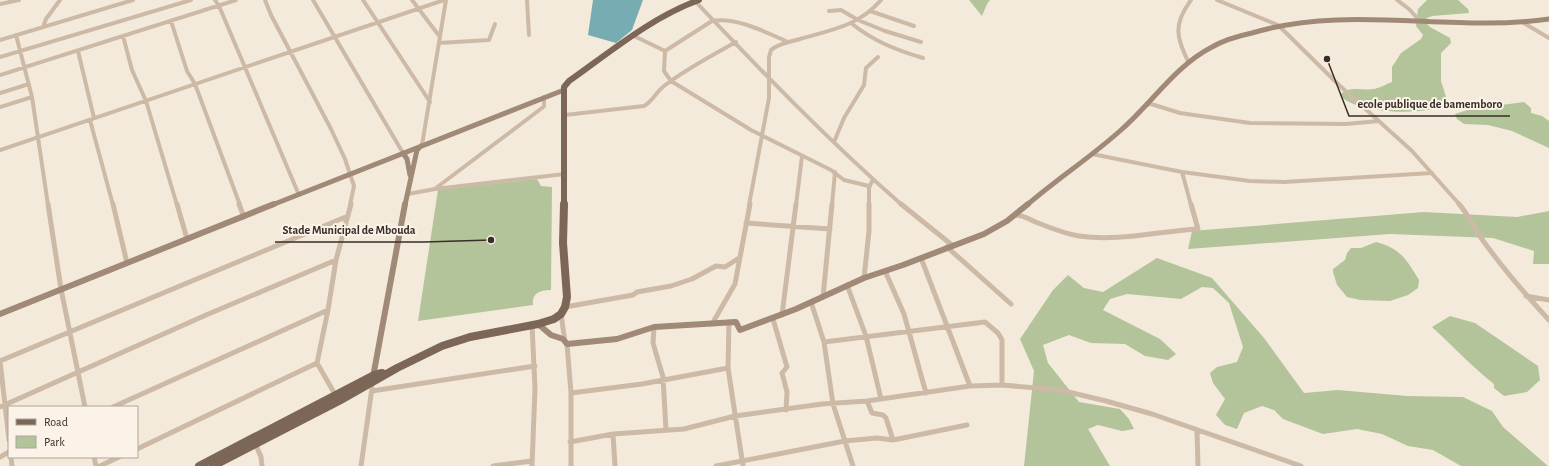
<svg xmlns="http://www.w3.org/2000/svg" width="1549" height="466" viewBox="0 0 1549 466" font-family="'Alegreya Sans',sans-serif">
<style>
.green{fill:#b3c49a}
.water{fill:#78acb3}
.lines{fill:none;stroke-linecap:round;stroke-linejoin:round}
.street-far1{stroke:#cdbaa6;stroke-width:4}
.street{stroke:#cdbaa6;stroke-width:5}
.secondary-far1{stroke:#a18977;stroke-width:5}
.secondary{stroke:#a18977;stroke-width:6}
.primary-far1{stroke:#7b6657;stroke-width:6}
.primary{stroke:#7b6657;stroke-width:8}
.leader{fill:none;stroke:#382e27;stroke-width:1.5}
.callout-dot{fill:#382e27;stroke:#fbf3e8;stroke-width:1.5}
.callout-label{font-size:12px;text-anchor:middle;font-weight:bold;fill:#382e27;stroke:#fbf3e8;stroke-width:4;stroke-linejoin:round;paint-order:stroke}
</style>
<rect width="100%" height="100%" fill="#f4eadb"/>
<path class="green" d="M969,0H990L987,4L982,16Z
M1427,0H1458L1468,9L1469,13L1432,16L1427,18L1425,22L1430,27L1450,38L1451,43L1441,53V81L1448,103C1429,117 1354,114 1340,95C1349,85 1362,91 1374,89C1380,88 1386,84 1392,82V67L1401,53L1421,39L1423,35L1416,26L1418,9Z
M1524,102L1531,108V113L1542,116L1549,121V148L1512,131L1488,125L1464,124L1457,119L1455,114L1474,108L1492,110L1494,106Z
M537,179L541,186L552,187L551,290C541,290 531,293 533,305L418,321L438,190Z
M1549,211V264H1533L1534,251L1493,238L1390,234L1188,249L1192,231L1424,212L1517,217Z
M1376,242C1400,248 1407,260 1419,280L1418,288L1408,295L1390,301L1360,300L1347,297L1337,285L1333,272V269L1345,260L1347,253L1351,248H1361Z
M1157,258L1212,278L1264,338L1304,393L1338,390L1407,396L1463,397L1492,411L1503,427L1548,466H1461L1433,450L1408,446L1382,434L1357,429L1323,434L1283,419L1274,410L1262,406L1244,413L1237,429L1225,425L1216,415L1225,399L1213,383L1210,373L1217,367L1237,362L1243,347L1229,303L1213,288L1202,287L1181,299L1127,294L1110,299L1103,310L1160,339L1176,354L1168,360L1145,356L1125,344L1091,343L1069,335L1043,345L1048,363L1079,402L1120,409L1129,419L1134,429L1122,431L1098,425L1088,429L1110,466H1024L1034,371L1020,339L1053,290L1068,275L1084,288L1103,292Z
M1450,316L1475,323L1538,366L1540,380L1527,392L1504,396L1494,388V384C1472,367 1453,346 1432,327Z"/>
<path class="water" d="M593,0H643L632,30L616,43L588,35Z"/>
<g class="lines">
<path class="street-far1" d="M215,0L219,6L299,195
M265,0L271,15L331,129L345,159L354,186L350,205
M313,0L403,153
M363,0L430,102
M412,0L440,37
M527,0L529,35
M694,0C761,71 829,141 902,205
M1217,0L1278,25L1340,86L1412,151L1460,205
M1397,0L1409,9L1419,20
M0,4L19,0
M829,11L841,10L858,20L885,31L921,42
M870,11L914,26
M171,21L187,71L195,84L240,205
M1522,22L1549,38
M851,23C873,41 896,50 923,58
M43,27L46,19L60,0
M16,35L32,97L48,205
M123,36L132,70L146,101L177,205
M634,36L665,51
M0,40L133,0
M788,42C765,32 737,17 712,21L665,51L664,71L671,81L751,130L831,170L844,180L869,186
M439,43L489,40L495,24
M78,51L94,118
M0,57L191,0
M1189,63C1176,38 1173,24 1191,0
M0,75L236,0
M0,93L29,84
M1146,105L1151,104L1180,113L1250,123L1346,124L1379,121
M0,107L32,97
M565,115L644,106C653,101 656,92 664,86C686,69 711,56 736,42
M90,120L113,205
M834,142L844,118L864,85L866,68L878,57
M422,145L446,0
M0,150L444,0
M1092,154L1182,172L1250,181L1284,182L1432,173
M1182,172L1191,205
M436,188L542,108L544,106V97
M408,194L435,189L565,174
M749,205L769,98V57L771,50C779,43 790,42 800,39C831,30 859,26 881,0
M796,205L802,156
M832,205L835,172
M869,205V188L873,179"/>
<path class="street" d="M48,204L61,289L85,407
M113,204L127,263
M177,204L187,239
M239,204L244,217
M901,204L952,245
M1459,204C1468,214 1472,225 1479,235C1500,265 1524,293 1549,320
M1015,215C1024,215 1030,220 1038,223C1051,228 1065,234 1079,236C1119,242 1158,231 1198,229L1191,204
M746,223L830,229
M947,247L1011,304
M921,258L970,386
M885,271L904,314L926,393
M864,278L869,231V204
M847,285L866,336L881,399
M1526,296L1549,300
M823,297L832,204
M811,302L824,342L833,404L853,466
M565,307L633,295L637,292L671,286L692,279L716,266L725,267L739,258
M561,314L565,342
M782,315L796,204
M773,319L787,367L782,373L787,392L786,410
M729,322L728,368L743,466
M712,324L735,284L750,204
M532,325L535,388L532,466
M654,327L653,343L663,377L666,430
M824,342L985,322L998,333L1002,340V385
M567,344L571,393V466
M0,361L348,216
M0,361L9,440
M372,391L535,366
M571,393L642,384L728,368
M336,396L317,363L328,310L336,260L351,204
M867,401L872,413L883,415L886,418L893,440
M0,407L206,315L336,260
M113,407L328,310
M1197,431L1198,466
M613,434L615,466
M570,442L613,434L684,429L735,416L822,404L867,401L970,386L1002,385L1060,390L1106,401L1152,414L1301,466
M255,443L261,457L262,466
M137,449L317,363
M0,457L9,452
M11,457L12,466
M94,457L96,466
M100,466L119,457
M361,466L372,388
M493,466L532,461
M716,466L845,441L877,438L893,440L967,425"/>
<path class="secondary-far1" d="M403,153L407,159L410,175
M272,205L564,90
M405,205L417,150L421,146
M1027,205C1057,179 1091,157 1121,130C1152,103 1175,66 1212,47C1224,40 1238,36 1252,33C1349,4 1450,33 1549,19"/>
<path class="secondary" d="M0,314L274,204
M538,324L551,335L563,339L567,344L617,339L654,327L736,322L740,330L796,309L864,278L903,265L984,234L1007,221L1028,204
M373,377L405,204"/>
<path class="primary-far1" d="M564,205V87L569,81C610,52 652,17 699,0"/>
<path class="primary" d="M199,466L374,375L382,373
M213,466L339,401L397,368L442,346L470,337L538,324L554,319L561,314L565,307L567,297L563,243L564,204"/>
</g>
<path class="leader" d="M1327 59L1349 116H1510M491 240L424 242H275"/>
<g class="callout-dot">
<circle cx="1327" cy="59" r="4"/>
<circle cx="491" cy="240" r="4"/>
</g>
<g class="callout-label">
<text x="1430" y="108">ecole publique de bamemboro</text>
<text x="349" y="234">Stade Municipal de Mbouda</text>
</g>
<rect x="8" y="406" width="130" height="52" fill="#fbf3e8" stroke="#ada49b"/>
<rect x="16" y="419" width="20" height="6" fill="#7b6657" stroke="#ada49b"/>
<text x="44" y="426" font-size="12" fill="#382e27">Road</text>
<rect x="16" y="436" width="20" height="12" fill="#b3c49a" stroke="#ada49b"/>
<text x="44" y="446" font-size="12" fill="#382e27">Park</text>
</svg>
